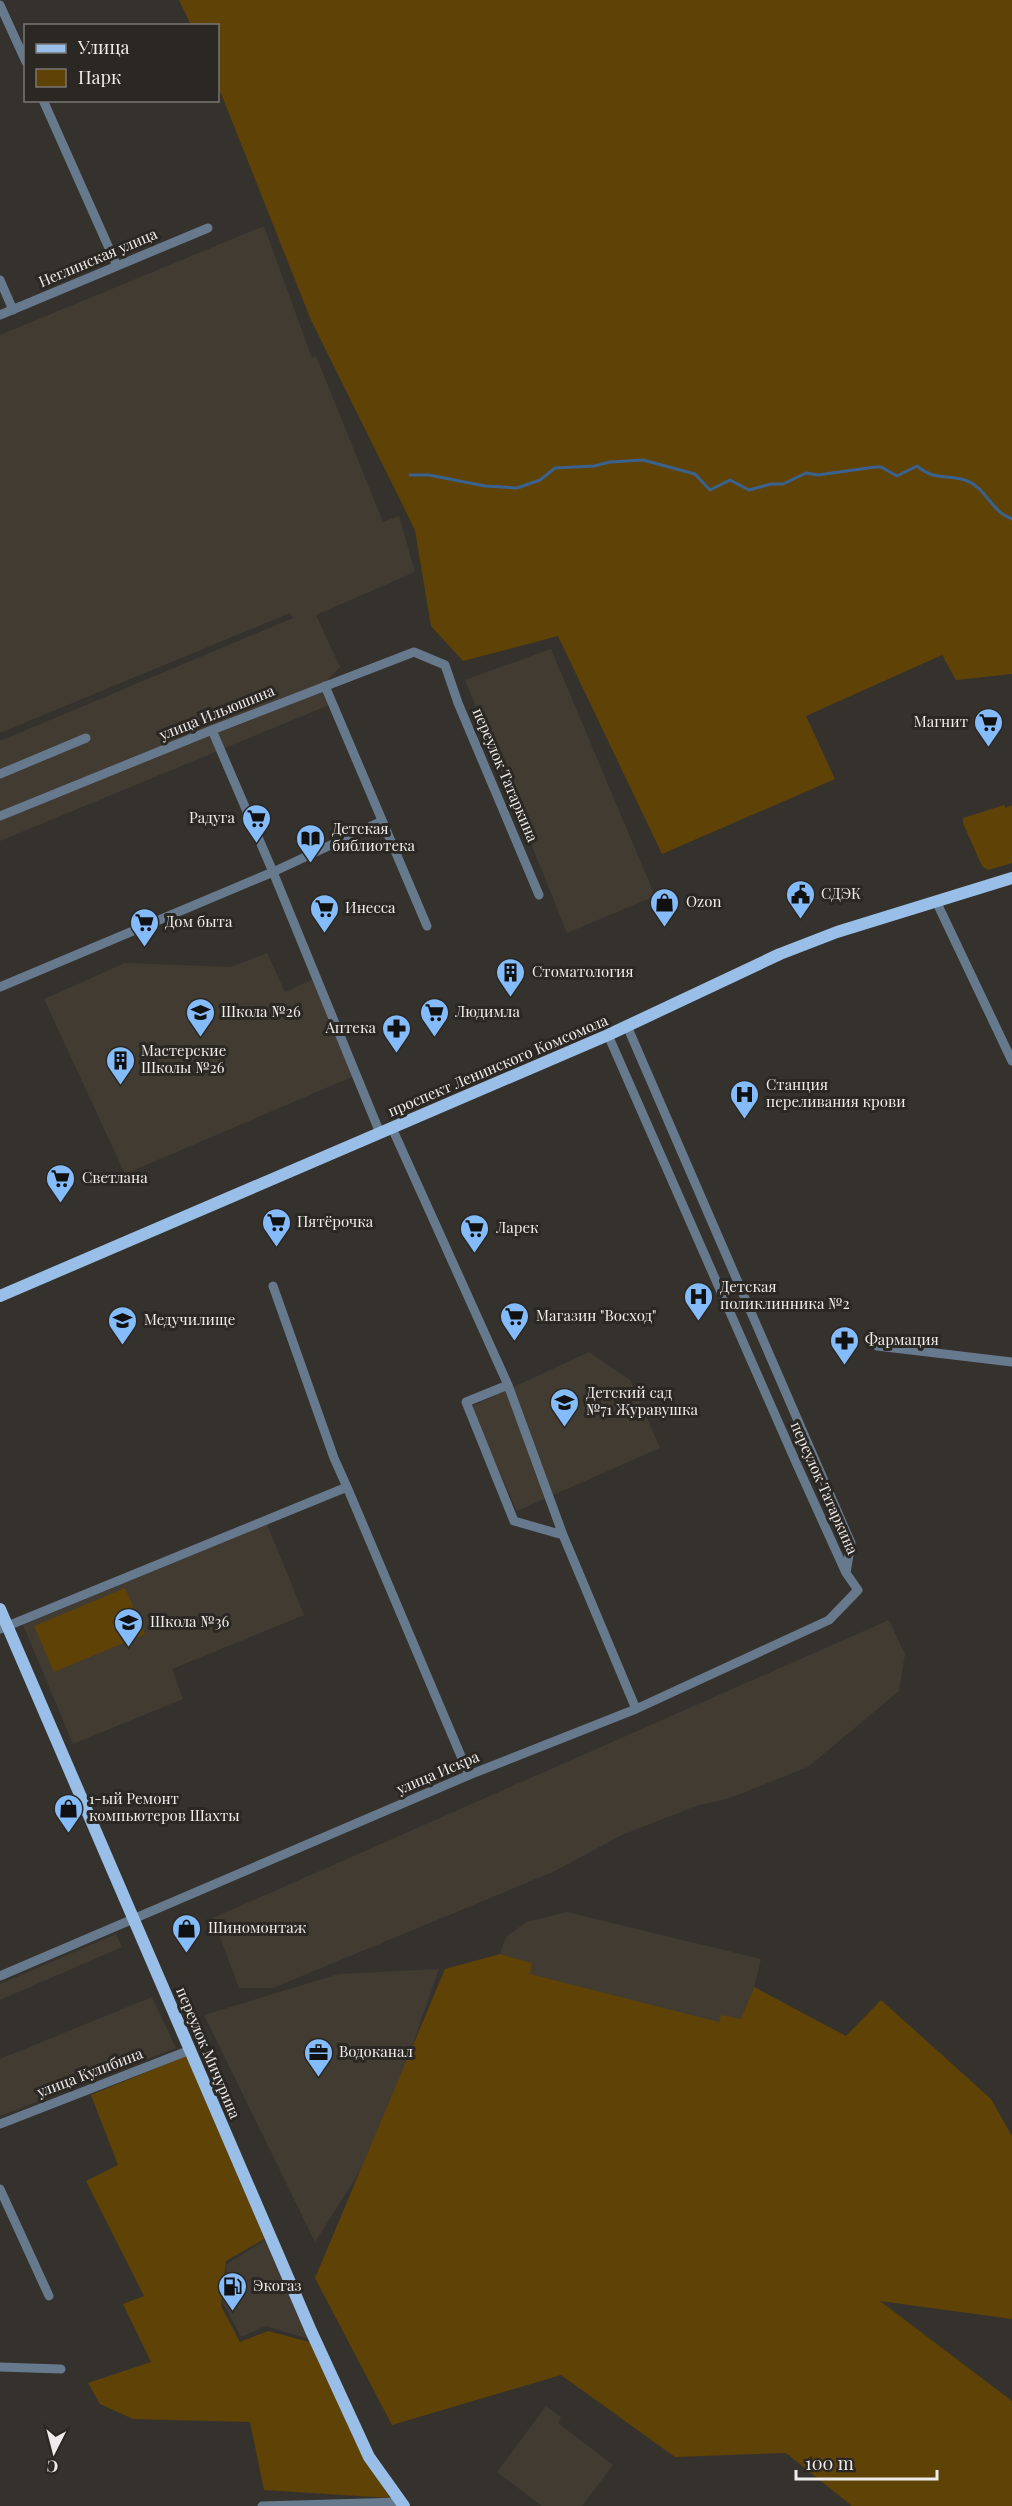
<svg xmlns="http://www.w3.org/2000/svg" width="1012" height="2506" viewBox="0 0 1012 2506" font-family="'Playfair Display',serif">
<style>
.built{fill:#413b32}
.green{fill:#5f4206}
.lines{fill:none;stroke-linecap:round;stroke-linejoin:round}
.stream{stroke:#3a628f;stroke-width:3}
.minor{stroke:#67798d;stroke-width:9}
.major{stroke:#99bee8;stroke-width:12}
.labels{text-anchor:middle;stroke-width:6;stroke-linejoin:round;paint-order:stroke}
.street-label{font-size:15px;fill:#eeecea;stroke:#2b2824}
.poi-label{font-size:15px;fill:#eeecea;stroke:#2b2824;text-anchor:start}
</style>
<rect width="100%" height="100%" fill="#35322e"/>
<path class="built" d="M264,226L312,358L316,356L383,522L399,516L415,572L316,615L340,667L324,684L334,703L0,841V741L293,618L290,613L0,733V335Z
M551,649L655,896L567,933L465,680Z
M267,953L285,992L313,979L354,1076L125,1174L44,999L125,963L231,967Z
M589,1352L630,1380L660,1448L517,1511L470,1407Z
M267,1524L304,1615L172,1669L183,1699L73,1744L23,1625Z
M889,1620L905,1654L899,1691L808,1767L727,1799L696,1806L622,1835L555,1871L273,1988H239L213,1918Z
M567,1912L761,1959L754,1987L741,2020L719,2023L529,1974L531,1963L500,1954L506,1937L526,1922Z
M116,1934L122,1947L0,2000V1984Z
M439,1969L379,2141L315,2242L204,2015L339,1974Z
M152,1997L176,2048L0,2116V2059Z
M267,2239L312,2340L266,2326L241,2337L223,2303L227,2264Z
M546,2406L561,2417L558,2423L613,2465L582,2506H542L497,2472Z"/>
<path class="green" d="M179,0H1012V674L956,680L942,655L806,716L835,779L662,854L558,636L463,661L431,626L415,530L311,320L218,86V26L191,25Z
M1004,805L1006,808L1012,805V863L988,870L982,866L963,823V818Z
M125,1588L145,1634L54,1672L34,1626Z
M500,1954L532,1963L530,1974L719,2022L721,2015L741,2019L754,1987L846,2036L881,2000L991,2099L1012,2136V2319L880,2301L1012,2401V2506H852L786,2453L675,2457L561,2375L392,2425L315,2278L445,1969Z
M188,2055L266,2238L226,2261L221,2306L240,2342L268,2331L313,2343L368,2463L390,2498L264,2490L250,2422L133,2419L100,2404L88,2383L151,2362L123,2304L144,2296L86,2181L118,2165L91,2095Z"/>
<g class="lines">
<path class="stream" d="M410,475H429L485,486L517,488L540,480L555,468L594,466L610,462L643,460L695,474L710,490L730,480L749,490L771,484H783L806,473L818,475L875,467H881L897,476L917,466C935,481 945,474 965,480C982,486 988,502 1000,512C1003,515 1008,517 1012,519"/>
<path class="minor" d="M0,5L26,62
M43,100L117,266
M0,280L13,310
M0,315L208,228
M325,686L427,926
M212,730L273,872L380,1133
M0,774L86,738
M0,816L212,730L414,652L445,665L458,703L539,895
M936,901L1012,1061
M0,987L273,872L382,821
M627,1026L851,1543L846,1573
M392,1128L508,1385L466,1402L514,1521L563,1535L636,1709
M273,1286L334,1458L347,1487
M877,1346L1012,1362
M508,1385L563,1535
M0,1629L347,1487L469,1775
M0,1976L469,1775L636,1709L829,1620L858,1590L846,1573L798,1467L608,1035
M0,2124L190,2050
M0,2189L49,2296
M0,2367L61,2369
M262,2506L401,2502"/>
<path class="major" d="M0,1296L608,1035L780,954L837,932L1012,878
M0,1609L311,2331L369,2457L404,2506"/>
</g>
<defs>
<symbol id="supermarket-pin" viewBox="-11 -11 22 30"><path d="M0 17L-7.5 6A9.5 9.5 0 1 1 7.5 6Z" fill="#84bcfb" stroke="#2b2824"/><path d="M-6-5.5h2.5l.6 2H6L4.5 2H-2.5L-4.4-4H-6ZM-1.5 3.2a1.3 1.3 0 1 0 .1 0ZM3 3.2a1.3 1.3 0 1 0 .1 0Z" fill="#111"/></symbol>
<symbol id="library-pin" viewBox="-11 -11 22 30"><path d="M0 17L-7.5 6A9.5 9.5 0 1 1 7.5 6Z" fill="#84bcfb" stroke="#2b2824"/><path d="M-6-4Q-3-5.5-.7-3.5V5Q-3 3-6 4ZM6-4Q3-5.5 .7-3.5V5Q3 3 6 4Z" fill="#111"/></symbol>
<symbol id="civic-pin" viewBox="-11 -11 22 30"><path d="M0 17L-7.5 6A9.5 9.5 0 1 1 7.5 6Z" fill="#84bcfb" stroke="#2b2824"/><path d="M-.6-6.5H3V-4.5H.6V-3L4-1V1h2V6H-6V1h2V-1L-.6-3ZM-1.2 2.5V6h2.4V2.5Z" fill="#111"/></symbol>
<symbol id="shop-pin" viewBox="-11 -11 22 30"><path d="M0 17L-7.5 6A9.5 9.5 0 1 1 7.5 6Z" fill="#84bcfb" stroke="#2b2824"/><path d="M-5-2.5h2.3a2.7 3.5 0 0 1 5.4 0H5L5.5 6h-11ZM-1.5-2.5h3a1.5 2.3 0 0 0-3 0Z" fill="#111"/></symbol>
<symbol id="building-pin" viewBox="-11 -11 22 30"><path d="M0 17L-7.5 6A9.5 9.5 0 1 1 7.5 6Z" fill="#84bcfb" stroke="#2b2824"/><path d="M-4-6H4V6H1V3H-1V6H-4ZM-2.5-4.3h1.7v1.8h-1.7ZM.8-4.3h1.7v1.8H.8ZM-2.5-1h1.7V.8h-1.7ZM.8-1h1.7V.8H.8Z" fill="#111"/></symbol>
<symbol id="school-pin" viewBox="-11 -11 22 30"><path d="M0 17L-7.5 6A9.5 9.5 0 1 1 7.5 6Z" fill="#84bcfb" stroke="#2b2824"/><path d="M0-5L7-2L0 1L-7-2ZM-4 1L0 2.5L4 1V4Q0 6-4 4Z" fill="#111"/></symbol>
<symbol id="pharmacy-pin" viewBox="-11 -11 22 30"><path d="M0 17L-7.5 6A9.5 9.5 0 1 1 7.5 6Z" fill="#84bcfb" stroke="#2b2824"/><path d="M-2-6h4v4h4v4h-4v4h-4v-4h-4v-4h4Z" fill="#111"/></symbol>
<symbol id="hospital-pin" viewBox="-11 -11 22 30"><path d="M0 17L-7.5 6A9.5 9.5 0 1 1 7.5 6Z" fill="#84bcfb" stroke="#2b2824"/><path d="M-5-5h3v3.5h4V-5h3V5h-3V1.5h-4V5h-3Z" fill="#111"/></symbol>
<symbol id="university-pin" viewBox="-11 -11 22 30"><path d="M0 17L-7.5 6A9.5 9.5 0 1 1 7.5 6Z" fill="#84bcfb" stroke="#2b2824"/><path d="M0-5L7-2L0 1L-7-2ZM-4 1L0 2.5L4 1V4Q0 6-4 4Z" fill="#111"/></symbol>
<symbol id="office-pin" viewBox="-11 -11 22 30"><path d="M0 17L-7.5 6A9.5 9.5 0 1 1 7.5 6Z" fill="#84bcfb" stroke="#2b2824"/><path d="M-6-3h4V-5.5h4V-3h4V5H-6ZM-1-4.5V-3h2v-1.5ZM-6 0V1H6V0Z" fill="#111"/></symbol>
<symbol id="fuel-pin" viewBox="-11 -11 22 30"><path d="M0 17L-7.5 6A9.5 9.5 0 1 1 7.5 6Z" fill="#84bcfb" stroke="#2b2824"/><path d="M-5.5-6h7V0h2V4h1.3V-2.5L3-4.5l.8-.8L6-3V5H2.5V1h-1V6h-7ZM-4.2-4.7v3.2H.2V-4.7Z" fill="#111"/></symbol>
</defs>
<g fill-rule="evenodd">
<use href="#supermarket-pin" x="972" y="706" width="33" height="45"/>
<use href="#supermarket-pin" x="240" y="802" width="33" height="45"/>
<use href="#library-pin" x="294" y="822" width="33" height="45"/>
<use href="#civic-pin" x="784" y="878" width="33" height="45"/>
<use href="#shop-pin" x="648" y="886" width="33" height="45"/>
<use href="#supermarket-pin" x="308" y="892" width="33" height="45"/>
<use href="#supermarket-pin" x="128" y="906" width="33" height="45"/>
<use href="#building-pin" x="494" y="956" width="33" height="45"/>
<use href="#school-pin" x="184" y="996" width="33" height="45"/>
<use href="#supermarket-pin" x="418" y="996" width="33" height="45"/>
<use href="#pharmacy-pin" x="380" y="1012" width="33" height="45"/>
<use href="#building-pin" x="104" y="1044" width="33" height="45"/>
<use href="#hospital-pin" x="728" y="1078" width="33" height="45"/>
<use href="#supermarket-pin" x="44" y="1162" width="33" height="45"/>
<use href="#supermarket-pin" x="260" y="1206" width="33" height="45"/>
<use href="#supermarket-pin" x="458" y="1212" width="33" height="45"/>
<use href="#hospital-pin" x="682" y="1280" width="33" height="45"/>
<use href="#supermarket-pin" x="498" y="1300" width="33" height="45"/>
<use href="#university-pin" x="106" y="1304" width="33" height="45"/>
<use href="#pharmacy-pin" x="828" y="1324" width="33" height="45"/>
<use href="#school-pin" x="548" y="1386" width="33" height="45"/>
<use href="#school-pin" x="112" y="1606" width="33" height="45"/>
<use href="#shop-pin" x="52" y="1792" width="33" height="45"/>
<use href="#shop-pin" x="170" y="1912" width="33" height="45"/>
<use href="#office-pin" x="302" y="2036" width="33" height="45"/>
<use href="#fuel-pin" x="216" y="2270" width="33" height="45"/>
</g>
<g class="labels">
<g class="street-label">
<text transform="translate(98 258) rotate(-23)" y="5">Неглинская улица</text>
<text transform="translate(217 713) rotate(-22)" y="5">улица Ильюшина</text>
<text transform="translate(505 775) rotate(67)" y="5">переулок Татаркина</text>
<text transform="translate(498 1066) rotate(-23)" y="5">проспект Ленинского Комсомола</text>
<text transform="translate(824 1488) rotate(66)" y="5">переулок Татаркина</text>
<text transform="translate(438 1773) rotate(-23)" y="5">улица Искра</text>
<text transform="translate(208 2053) rotate(67)" y="5">переулок Мичурина</text>
<text transform="translate(90 2073) rotate(-21)" y="5">улица Кулибина</text>
</g>
<g class="poi-label">
<text x="968" y="727" text-anchor="end">Магнит</text>
<text x="235" y="823" text-anchor="end">Радуга</text>
<text x="332" y="834">Детская<tspan x="332" dy="17">библиотека</tspan></text>
<text x="821" y="899">СДЭК</text>
<text x="686" y="907">Ozon</text>
<text x="345" y="913">Инесса</text>
<text x="165" y="927">Дом быта</text>
<text x="532" y="977">Стоматология</text>
<text x="221" y="1017">Школа №26</text>
<text x="455" y="1017">Людимла</text>
<text x="376" y="1033" text-anchor="end">Аптека</text>
<text x="141" y="1056">Мастерские<tspan x="141" dy="17">Школы №26</tspan></text>
<text x="766" y="1090">Станция<tspan x="766" dy="17">переливания крови</tspan></text>
<text x="82" y="1183">Светлана</text>
<text x="297" y="1227">Пятёрочка</text>
<text x="496" y="1233">Ларек</text>
<text x="720" y="1292">Детская<tspan x="720" dy="17">поликлинника №2</tspan></text>
<text x="536" y="1321">Магазин "Восход"</text>
<text x="144" y="1325">Медучилище</text>
<text x="865" y="1345">Фармация</text>
<text x="586" y="1398">Детский сад<tspan x="586" dy="17">№71 Журавушка</tspan></text>
<text x="150" y="1627">Школа №36</text>
<text x="89" y="1804">1-ый Ремонт<tspan x="89" dy="17">компьютеров Шахты</tspan></text>
<text x="208" y="1933">Шиномонтаж</text>
<text x="339" y="2057">Водоканал</text>
<text x="253" y="2291">Экогаз</text>
</g>
</g>
<rect x="24" y="24" width="195" height="78" fill="#2b2824" stroke="#797673" stroke-width="1.5"/>
<rect x="36" y="44" width="30" height="9" fill="#99bee8" stroke="#797673" stroke-width="1.5"/>
<text x="78" y="54" font-size="18" fill="#eeecea">Улица</text>
<rect x="36" y="69" width="30" height="18" fill="#5f4206" stroke="#797673" stroke-width="1.5"/>
<text x="78" y="84" font-size="18" fill="#eeecea">Парк</text>
<g transform="translate(54 2452) rotate(186)" stroke="#2b2824" stroke-width="4.5" paint-order="stroke">
<path d="M0-4.5L10 22L0 15L-10 22Z" fill="#eeecea"/>
<text y="-9" font-size="16" font-weight="bold" text-anchor="middle" fill="#eeecea">С</text>
</g>
<path d="M796 2470v9h141v-9" fill="none" stroke="#eeecea" stroke-width="3"/>
<text x="805" y="2470" font-size="18" fill="#eeecea" stroke="#2b2824" stroke-width="4.5" paint-order="stroke">100 m</text>
</svg>
